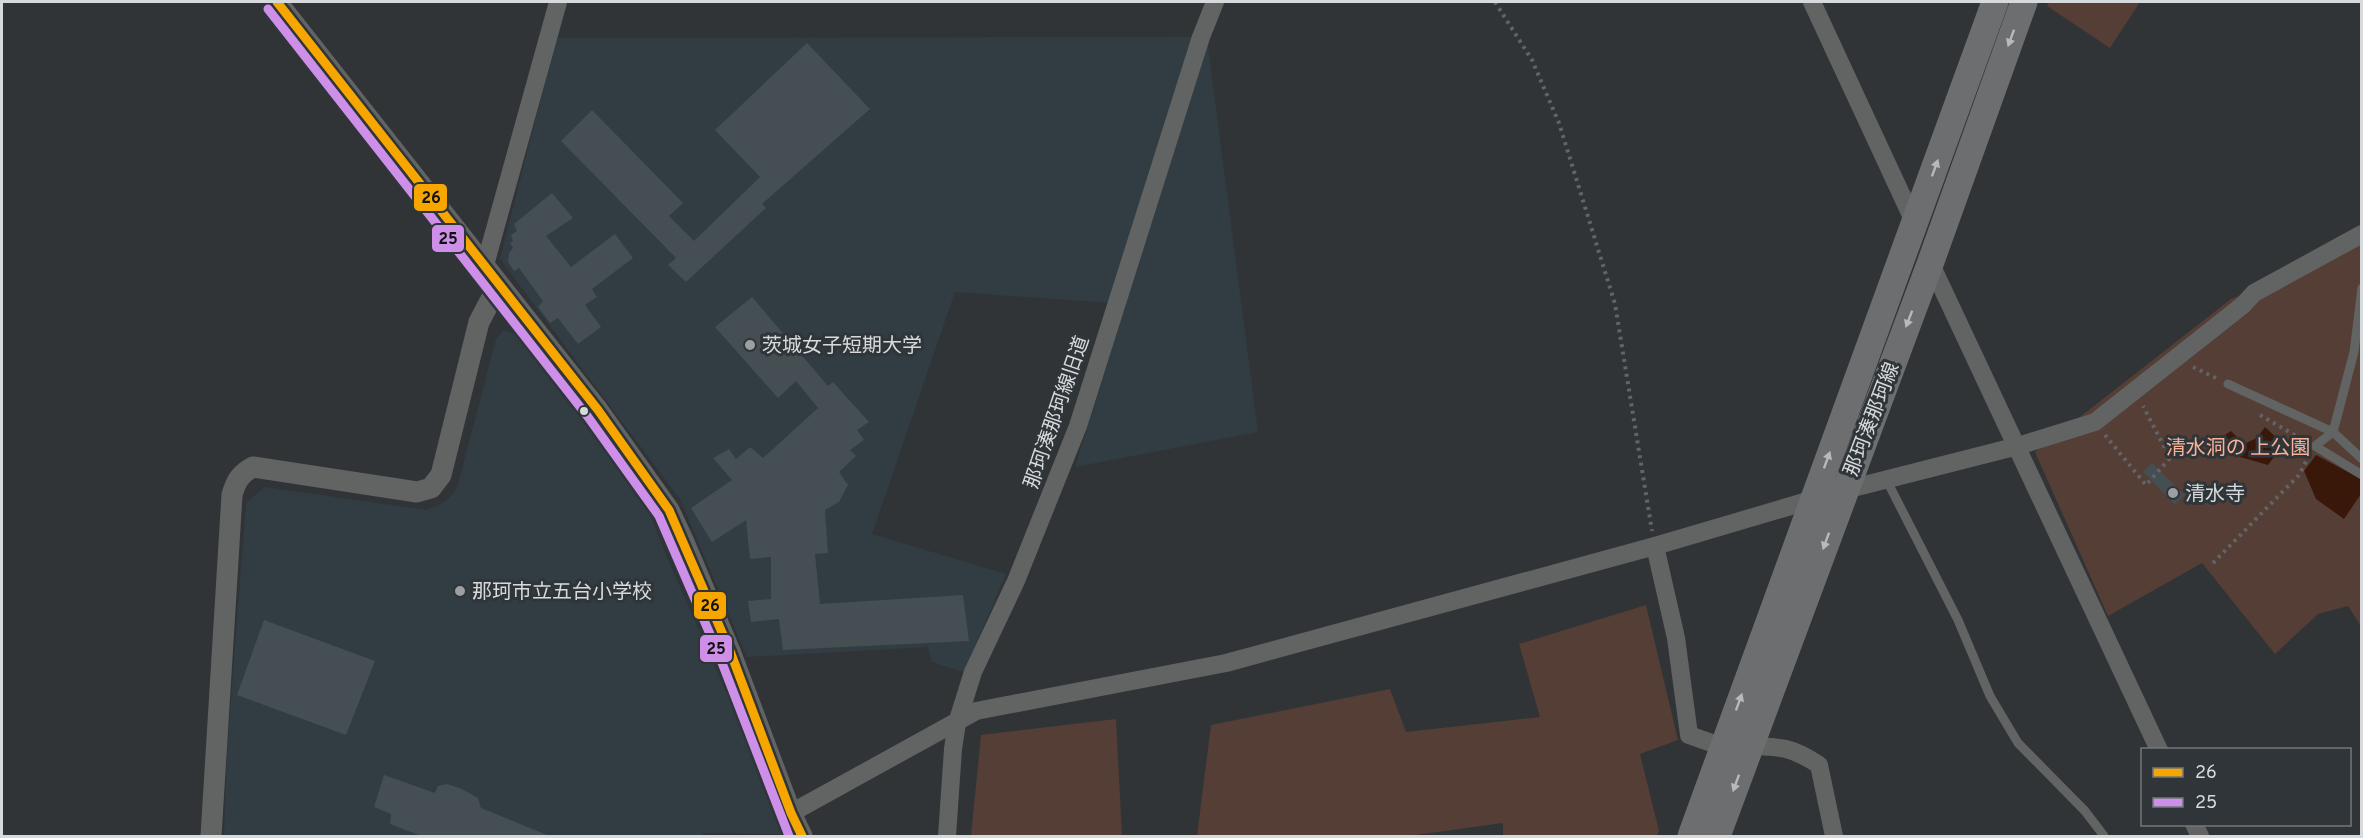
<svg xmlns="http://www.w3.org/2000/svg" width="2363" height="838" viewBox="0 0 2363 838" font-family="Overpass,'Noto Sans JP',sans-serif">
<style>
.built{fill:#313d43}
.green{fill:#543e35}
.water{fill:#39180a}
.building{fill:#444e53}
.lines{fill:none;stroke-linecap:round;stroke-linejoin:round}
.path{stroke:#626465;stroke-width:4;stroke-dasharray:3 4.5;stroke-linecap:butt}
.service{stroke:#626464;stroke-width:9}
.minor{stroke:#626464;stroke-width:18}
.tertiary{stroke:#626464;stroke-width:21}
.primary{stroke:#6c6e6f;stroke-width:27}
.bus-1-casing{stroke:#2f3539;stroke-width:14}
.bus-2-casing{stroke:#2f3539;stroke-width:14}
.bus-1{stroke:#f7a600;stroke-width:9}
.bus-2{stroke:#ce8fe9;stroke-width:9}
.oneway{fill:#b6babb}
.poi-dot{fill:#9ca0a2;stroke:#2f3539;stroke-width:2}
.bus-dot{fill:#d6dadc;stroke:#2f3539;stroke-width:2}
.labels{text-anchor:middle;stroke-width:6;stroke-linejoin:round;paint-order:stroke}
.poi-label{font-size:20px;fill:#d6dadc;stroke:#2f3539;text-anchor:start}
.street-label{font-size:20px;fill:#d6dadc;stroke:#2f3539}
.park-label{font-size:20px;fill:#fab196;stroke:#2f3539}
.line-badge{stroke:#2f3539;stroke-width:2}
.pale-badge-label{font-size:16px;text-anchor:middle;font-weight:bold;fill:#111}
</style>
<rect width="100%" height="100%" fill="#313437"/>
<path class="built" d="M1194,37L1208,47L1258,432L1075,467L1126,304L955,292L872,534L1006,574L964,672L932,662L928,647L747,657L680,499L500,259L556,38Z
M504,330L517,335L588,419L638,482L666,555L742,728L783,834L703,833L702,836H224L227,752L246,503L265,487L427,510L446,501L457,488L496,339Z"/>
<path class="green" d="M2049,2H2140L2110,48L2047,6Z
M2361,243V626L2348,606L2318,614L2275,654L2202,563L2108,616L2035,452L2231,299L2307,269Z
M1646,605L1678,740L1640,754L1659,831L1657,836H1503V823L1408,836H1197L1211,725L1390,689L1406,732L1540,717L1519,644Z
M1116,719L1122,836H971L981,735Z"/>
<path class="water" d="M2265,427L2291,452L2283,457H2274L2268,465L2240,457L2225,435L2231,431L2244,444L2257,438Z
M2316,455L2361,479V494L2344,519L2316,499L2304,471Z"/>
<path class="building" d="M807,43L870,109L762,204L766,208L686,282L668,265L676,258L561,141L592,110L683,203L669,216L694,241L760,177L715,130Z
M552,193L573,218L546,236L571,267L615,234L633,258L592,289L597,297L585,305L601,327L578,344L558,318L550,323L538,307L543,301L519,268L514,271L508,262L509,253L513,248L510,243L513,241L511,235L517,231L514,224Z
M752,297L828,386L833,382L869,422L857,430L864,440L850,450L856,456L839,472L848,485L839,502L825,510L828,553L815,554L820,604L963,595L969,641L783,650L779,619L751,622L748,601L771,599V557L750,559L746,520L712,542L691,508L732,480L713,458L729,449L736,459L750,447L763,458L818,408L796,381L778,398L715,327Z
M2152,463L2185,495L2175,505L2143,472Z
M264,620L375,661L346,735L237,695Z
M384,775L435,793L438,786L447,784L462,789L478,798L481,808L552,837H424L390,824L391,814L374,807Z"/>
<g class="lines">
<path class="path" d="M1495,2L1532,60L1559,123L1615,304L1652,531
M2193,367L2218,379
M2260,415L2305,441
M2105,435L2146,485L2170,458L2143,406
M2213,563L2299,475L2309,456"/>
<path class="service" d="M2362,288L2354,352L2333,432L2315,446L2362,475
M2228,384L2333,432L2362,459
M1886,479L1958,620L1990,696L2018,743L2085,811L2104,836"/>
<path class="minor" d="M1812,2L1916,226
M1929,260L2159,750
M485,265L558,2
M1655,546L1676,638L1689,735L1723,747
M1750,746C1782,747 1792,747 1819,765L1834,836
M791,813L976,711L1226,663L1655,546L1845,490L2018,446L2095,422L2243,305L2254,293L2362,234
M2194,824L2200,836
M947,836L953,749L957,723L973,672L1016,581L1078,426L1201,37L1215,2"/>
<path class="tertiary" d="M277,2L598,410L669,510L684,542L730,651L791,813L802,836
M211,836L232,495C236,481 240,474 253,467L417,492L431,488L441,475L479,322L499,284"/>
<path class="primary" d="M1691,836L1995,2
M1717,836L1930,264L2024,2"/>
<defs>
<path id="bus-1" d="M277,2L598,410L669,510L730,651L791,813L802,836"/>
<path id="bus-2" d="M268,9L588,417L659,516L719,655L789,836"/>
</defs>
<use href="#bus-1" class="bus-1-casing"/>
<use href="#bus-2" class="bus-2-casing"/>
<use href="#bus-1" class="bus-1"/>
<use href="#bus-2" class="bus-2"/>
</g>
<defs><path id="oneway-solid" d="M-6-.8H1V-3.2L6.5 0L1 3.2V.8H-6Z" transform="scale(1.5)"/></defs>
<g class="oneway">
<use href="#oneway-solid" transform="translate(2011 38) rotate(110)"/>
<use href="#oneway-solid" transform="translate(1935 168) rotate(-70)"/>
<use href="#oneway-solid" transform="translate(1909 319) rotate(111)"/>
<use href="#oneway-solid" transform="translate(1827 460) rotate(-70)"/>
<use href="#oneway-solid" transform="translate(1826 541) rotate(110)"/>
<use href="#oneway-solid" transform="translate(1739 702) rotate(-70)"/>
<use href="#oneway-solid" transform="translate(1736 783) rotate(110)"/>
</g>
<g class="poi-dot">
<circle cx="750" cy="345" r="6"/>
<circle cx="2173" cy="493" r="6"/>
<circle cx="460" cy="591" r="6"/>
</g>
<circle class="bus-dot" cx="584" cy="411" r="5"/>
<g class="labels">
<g class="poi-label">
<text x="762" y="352">茨城女子短期大学</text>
<text x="2185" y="500">清水寺</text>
<text x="472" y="598">那珂市立五台小学校</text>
</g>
<g class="street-label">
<text transform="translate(1056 412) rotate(-71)" y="7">那珂湊那珂線旧道</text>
<text transform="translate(1871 419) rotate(-69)" y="7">那珂湊那珂線</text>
</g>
<g class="park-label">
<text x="2238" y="454">清水洞の 上公園</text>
</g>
</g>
<g class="line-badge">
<rect x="413" y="183" width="35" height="29" rx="6" fill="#f7a600"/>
<rect x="431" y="224" width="34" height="29" rx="6" fill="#ce8fe9"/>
<rect x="693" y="591" width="34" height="29" rx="6" fill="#f7a600"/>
<rect x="699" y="634" width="34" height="29" rx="6" fill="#ce8fe9"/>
</g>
<g class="pale-badge-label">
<text x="431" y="203">26</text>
<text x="448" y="244">25</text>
<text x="710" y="611">26</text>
<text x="716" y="654">25</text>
</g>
<rect width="2363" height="838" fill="none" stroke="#d6dadc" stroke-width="6"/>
<rect x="2141" y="748" width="210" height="78" fill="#2f3539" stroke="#72777a" stroke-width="1.5"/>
<rect x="2153" y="768" width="30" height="9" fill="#f7a600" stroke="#72777a" stroke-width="1.5"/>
<text x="2195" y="778" font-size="18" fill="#d6dadc">26</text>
<rect x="2153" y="798" width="30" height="9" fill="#ce8fe9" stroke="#72777a" stroke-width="1.5"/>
<text x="2195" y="808" font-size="18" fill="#d6dadc">25</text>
</svg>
